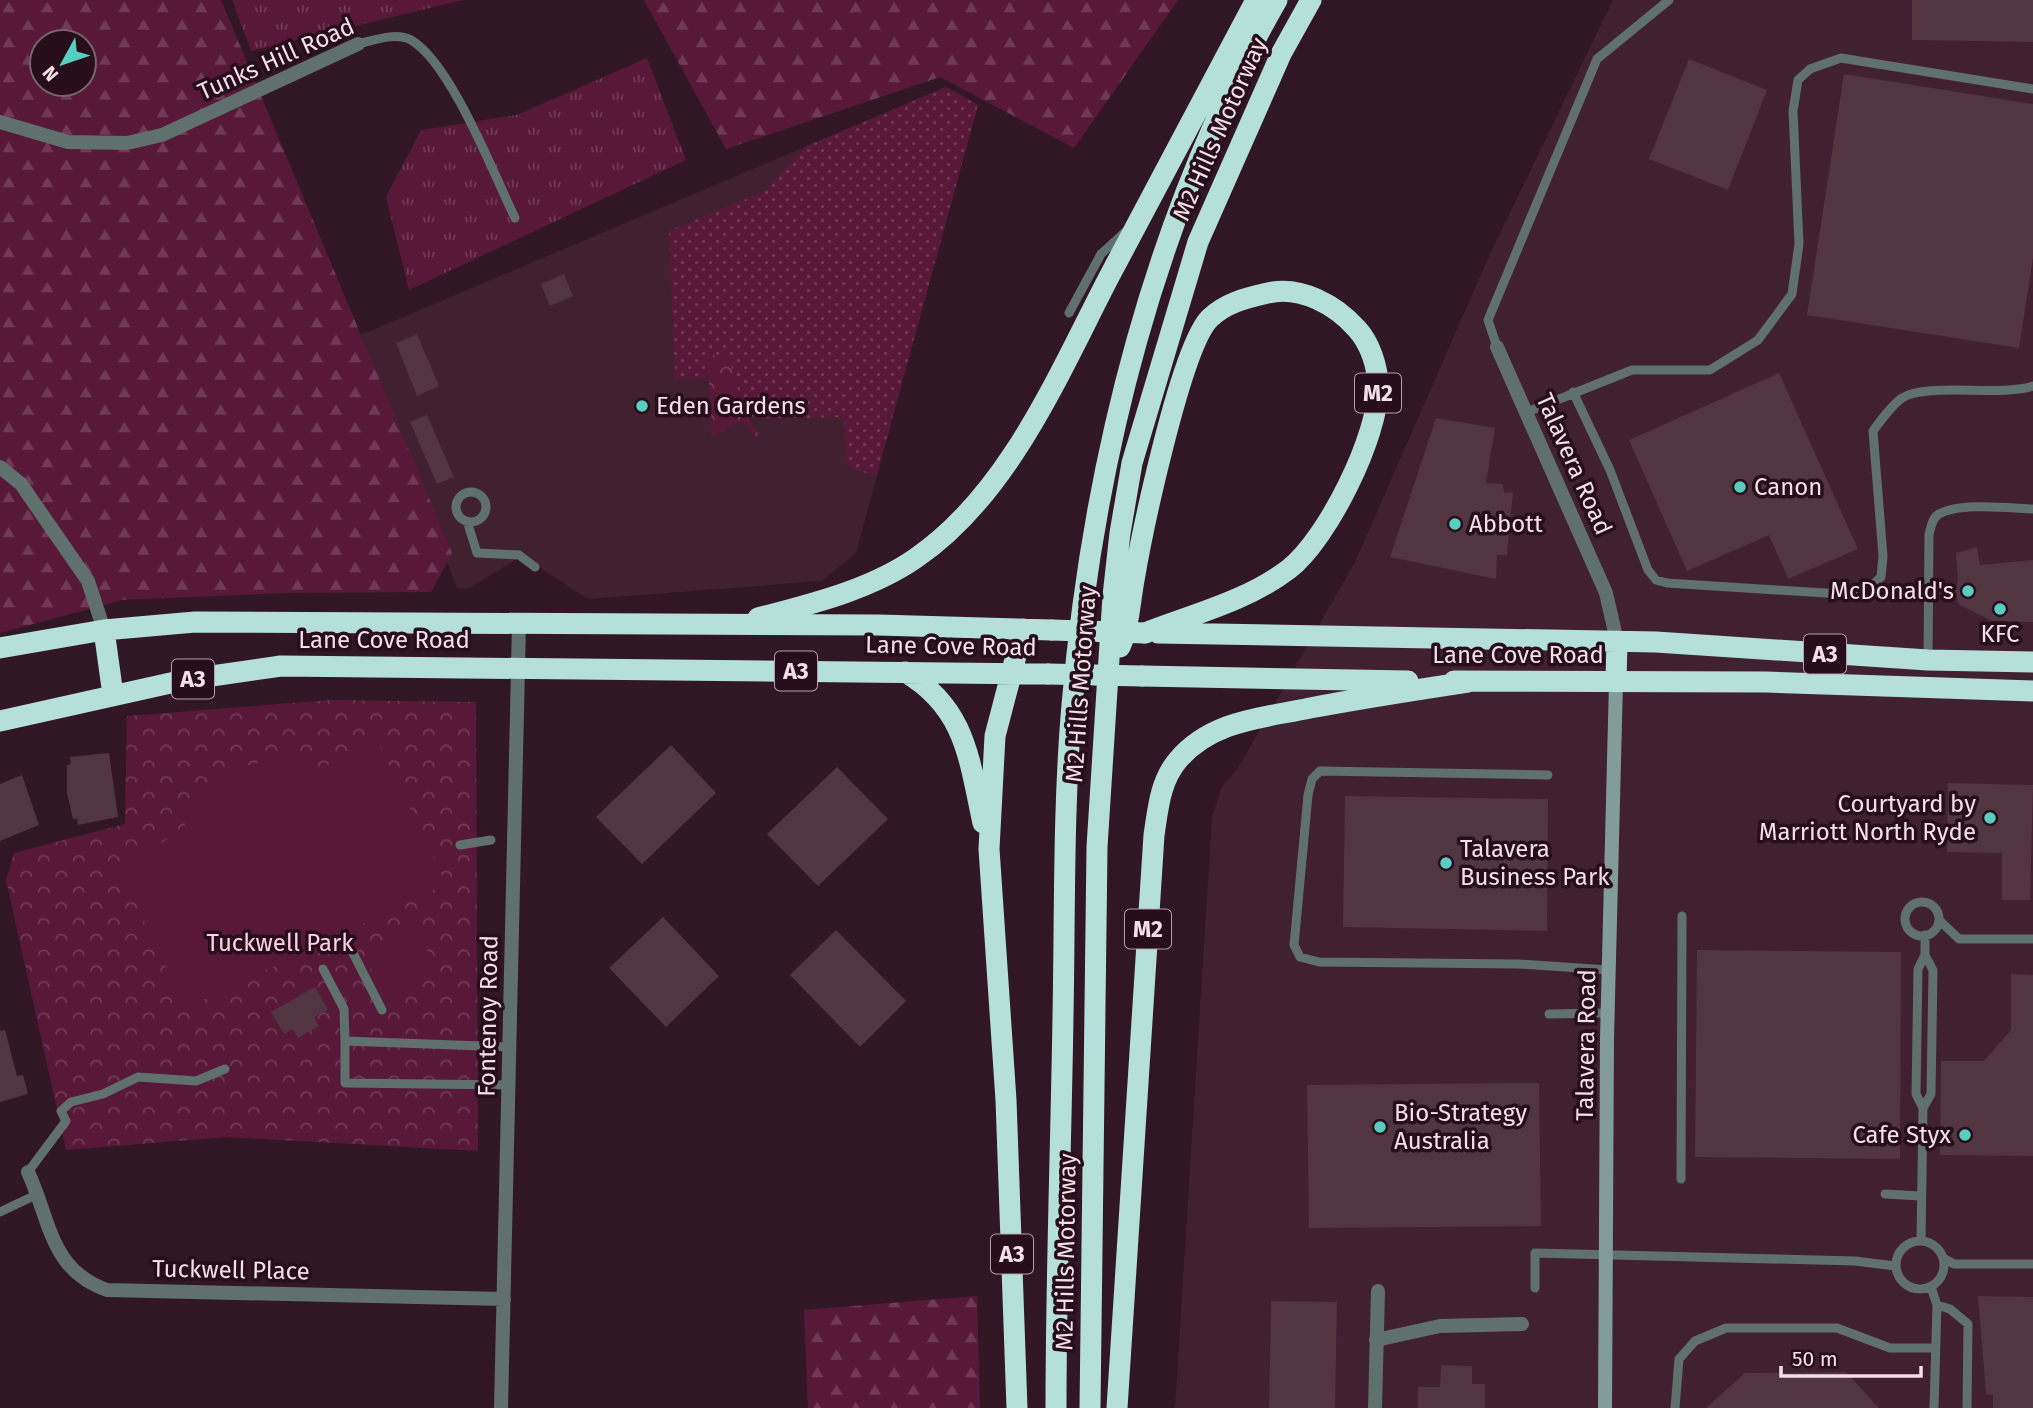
<svg xmlns="http://www.w3.org/2000/svg" width="2033" height="1408" viewBox="0 0 2033 1408" font-family="'Fira Sans',sans-serif">
<style>
.built{fill:#41202f}
.grass{fill:url(#grass-tufts)}
.forest{fill:url(#forest-firs);fill-rule:evenodd}
.park{fill:url(#park-crowns)}
.garden{fill:url(#garden-dots)}
.pitch{fill:#581939}
.building{fill:#513541}
.lines{fill:none;stroke-linecap:round;stroke-linejoin:round}
.lane{stroke:#5f706d;stroke-width:9}
.street{stroke:#5f706d;stroke-width:14}
.secondary{stroke:#829d99;stroke-width:14}
.highway{stroke:#b5e0da;stroke-width:21}
.highway-bridge{stroke:#b5e0da;stroke-width:21}
.poi-dot{fill:#58cec1;stroke:#270e1a;stroke-width:2.5}
.labels{text-anchor:middle;stroke-width:7;stroke-linejoin:round;paint-order:stroke}
.shield{fill:#270e1a;stroke:#b5a1aa;stroke-width:2}
.shield-label{font-size:23px;font-weight:bold;fill:#f2e0e7}
.street-label{font-size:24px;fill:#f2e0e7;stroke:#270e1a}
.poi-label{font-size:24px;fill:#f2e0e7;stroke:#270e1a;text-anchor:start}
.park-label{font-size:24px;fill:#ffd1e3;stroke:#270e1a}
</style>
<defs>
<pattern id="grass-tufts" width="24" height="20" patternUnits="userSpaceOnUse" patternTransform="scale(1.75)"><rect width="24" height="20" fill="#581939"/><path d="M3 7l-1-3M5 7V3M7 7l1-3M15 17l-1-3M17 17v-4M19 17l1-3" fill="none" stroke="#703a56"/></pattern>
<pattern id="forest-firs" width="22" height="20" patternUnits="userSpaceOnUse" patternTransform="scale(1.75)"><rect width="22" height="20" fill="#581939"/><path d="M5 1l3.5 6h-7zM16 11l3.5 6h-7z" fill="#703a56"/></pattern>
<pattern id="park-crowns" width="20" height="18" patternUnits="userSpaceOnUse" patternTransform="scale(1.75)"><rect width="20" height="18" fill="#581939"/><path d="M2 6a3 3 0 1 1 6 0M12 15a3 3 0 1 1 6 0" fill="none" stroke="#703a56"/></pattern>
<pattern id="garden-dots" width="8" height="8" patternUnits="userSpaceOnUse" patternTransform="scale(1.75)"><rect width="8" height="8" fill="#581939"/><path d="M2 2h.1M6 6h.1" fill="none" stroke="#703a56" stroke-width="1.8" stroke-linecap="round"/></pattern>
</defs>
<rect width="100%" height="100%" fill="#311723"/>
<path class="built" d="M1613,0H2033V1408H1175L1212,817L1222,787L1238,768L1355,562L1489,256Z
M946,87L978,105L856,553L822,581L588,599L522,556L468,589L457,588L361,335Z"/>
<path class="grass" d="M232,0H463L251,51Z
M647,58L686,160L409,290L386,197L421,130L517,115Z"/>
<path class="forest" d="M0,0H221L452,553L431,592L284,593L122,600L0,633ZM42,42H84V84H42Z
M644,0H1178L1074,148L940,77L726,149Z
M977,1296L980,1408H808L804,1310Z"/>
<path class="park" d="M708,355H728L745,414L760,436L754,437L742,421L711,437Z
M331,700L476,702L478,1151L227,1137L66,1150L6,880L14,853L125,824L127,716Z"/>
<path class="garden" d="M946,87L978,105L876,477L847,466L844,417L761,419L745,414L728,355H708L709,379L675,380L669,231L765,191L805,147Z"/>
<path class="pitch" d="M377,740L446,884L356,927L325,951L285,961L186,1008L117,864L183,832C196,785 243,756 291,760C301,761 314,768 322,766C341,761 359,748 377,740Z
M416,930L436,966L387,996L365,958Z"/>
<path class="building" d="M1912,0H2033V42L1912,40Z
M1689,59L1767,90L1728,190L1649,159Z
M1844,74L2033,104V258L2019,348L1807,315Z
M564,274L573,296L550,306L541,284Z
M417,334L439,386L417,396L396,343Z
M1779,373L1858,549L1788,579L1769,535L1687,571L1629,440Z
M427,415L454,477L437,484L410,422Z
M1436,418L1495,428L1486,483L1503,484L1504,493L1513,492L1507,555H1497L1496,579L1390,557Z
M1977,547L1980,565L2033,560V622L1992,621L1960,605L1954,594L1958,581L1956,553Z
M671,745L716,793L642,864L596,817Z
M109,753L118,817L78,825L77,819H73L67,793V765L71,764L70,757Z
M837,767L888,819L818,886L767,834Z
M22,775L39,825L0,841V784Z
M1948,783L2033,785L2030,900H2002V853L1947,852Z
M1345,796L1548,799L1547,931L1343,927Z
M663,917L719,976L666,1027L609,968Z
M836,930L906,1001L860,1047L790,975Z
M1697,950L1901,952L1900,1159L1695,1157Z
M2011,974L2033,975V1156L1940,1155L1941,1061H1984L2011,1030Z
M315,987L328,1010L314,1017L319,1026L298,1038L293,1029L284,1034L271,1012Z
M5,1030L17,1076L23,1075L28,1094L0,1102V1031Z
M1539,1083L1541,1226L1309,1228L1307,1085Z
M1978,1296L2033,1297V1408H1993V1395L1986,1394Z
M1271,1301L1337,1302L1335,1408H1269Z
M1441,1365L1472,1366V1384H1485V1408H1418V1387H1440Z
M1846,1372L1879,1408H1706L1745,1373Z"/>
<g class="lines">
<path class="lane" d="M358,44C375,40 396,32 411,40C451,63 494,175 515,218
M1069,313L1101,254L1125,232
M1497,347L1488,320L1597,59L1669,0
M1573,392L1610,470L1648,570L1656,580L1667,583L1841,594L1864,593L1881,577L1883,556L1873,431C1881,420 1891,406 1902,398C1926,382 2002,397 2033,386
M1527,412L1632,370H1710L1758,340L1792,294L1799,244L1793,111L1798,80L1810,69L1841,58L2033,89
M456 507a15 15 0 1 1 30 0a15 15 0 1 1-30 0Z
M467,521L477,553L519,555L535,567
M1928,658L1929,534C1931,527 1932,518 1939,514C1960,502 2009,508 2033,509
M1548,775L1320,771L1312,779L1308,795L1294,945L1300,957L1319,962L1519,964L1609,970
M460,845L491,840
M1905 919a17 17 0 1 1 34 0a17 17 0 1 1-34 0Z
M1939,920L1959,939H2033
M353,953L382,1010
M323,969L344,1009L345,1041
M1549,1014L1608,1013
M509,1085L345,1083V1041L510,1047
M1923,1108L1931,1094L1933,970L1925,955
M28,1172L66,1121L61,1111L71,1102L103,1094L138,1077L196,1081L225,1069
M1681,1179L1682,916
M1885,1194L1920,1196
M0,1212L38,1194
M1896 1265a24 24 0 1 1 48 0a24 24 0 1 1-48 0Z
M1921,1241L1923,1108L1916,1094L1918,969L1925,955V935
M1943,1258L1954,1264H2033
M1931,1287L1937,1305L1934,1408
M1535,1288V1253L1855,1261L1895,1266
M1937,1305L1950,1309L1968,1324L1967,1408
M1675,1408L1679,1359L1695,1341L1726,1328H1837L1890,1348H1935"/>
<path class="street" d="M0,122L68,142L127,143L162,135L358,44
M1497,347L1606,593L1617,641
M0,467L21,484L88,581L104,630
M28,1172C51,1222 50,1270 107,1290L504,1299
M1376,1340L1440,1326L1522,1324
M501,1408L519,625
M1375,1408L1378,1291"/>
<path class="secondary" d="M1605,1408L1607,1038L1616,682"/>
<path class="highway" d="M758,618C811,604 870,590 916,558C1009,494 1058,375 1109,277C1158,185 1207,92 1256,0
M104,630L113,695
M1158,633L1656,642L1928,660L2033,662
M1120,647C1129,627 1130,602 1134,580C1142,533 1181,346 1210,318C1227,302 1247,298 1268,293C1300,285 1336,305 1357,329C1370,343 1378,367 1378,387C1379,435 1327,540 1289,569C1247,601 1194,614 1145,633
M0,648L104,630L195,622L879,625L1052,630
M905,672C966,708 969,759 983,823
M1142,676L1408,681
M1454,681L1766,682L2033,691
M1616,682L1617,641
M0,721L184,680L281,666L1048,674
M1017,1408L1006,1100L989,849L995,736L1023,629
M1056,1408C1056,1278 1061,1147 1063,1016C1065,913 1063,808 1072,705C1093,462 1155,213 1277,0
M1090,1408L1097,847L1113,596L1120,533L1132,463L1198,242L1281,54L1311,0
M1117,1408L1154,835C1158,809 1160,781 1178,760C1212,720 1263,718 1310,708C1363,698 1415,690 1468,682"/>
<path class="highway-bridge" d="M1052,630L1145,633
M1048,674L1142,676"/>
</g>
<g class="poi-dot">
<circle cx="642" cy="406" r="7"/>
<circle cx="1740" cy="487" r="7"/>
<circle cx="1455" cy="524" r="7"/>
<circle cx="1968" cy="591" r="7"/>
<circle cx="2000" cy="609" r="7"/>
<circle cx="1990" cy="818" r="7"/>
<circle cx="1446" cy="863" r="7"/>
<circle cx="1380" cy="1127" r="7"/>
<circle cx="1965" cy="1135" r="7"/>
</g>
<g class="labels">
<g class="shield">
<rect x="1355" y="373.5" width="46" height="39" rx="5"/>
<rect x="1804" y="634.5" width="42" height="39" rx="5"/>
<rect x="775" y="651.5" width="42" height="39" rx="5"/>
<rect x="172" y="659.5" width="42" height="39" rx="5"/>
<rect x="1125" y="909.5" width="46" height="39" rx="5"/>
<rect x="991" y="1234.5" width="42" height="39" rx="5"/>
</g>
<g class="shield-label">
<text x="1378" y="401">M2</text>
<text x="1825" y="662">A3</text>
<text x="796" y="679">A3</text>
<text x="193" y="687">A3</text>
<text x="1148" y="937">M2</text>
<text x="1012" y="1262">A3</text>
</g>
<g class="street-label">
<text transform="translate(276 59) rotate(-24)" y="8">Tunks Hill Road</text>
<text transform="translate(1220 129) rotate(-66)" y="8">M2 Hills Motorway</text>
<text transform="translate(1574 464) rotate(66)" y="8">Talavera Road</text>
<text x="384" y="648">Lane Cove Road</text>
<text transform="translate(951 646) rotate(1)" y="8">Lane Cove Road</text>
<text x="1518" y="663">Lane Cove Road</text>
<text transform="translate(1081 684) rotate(-86)" y="8">M2 Hills Motorway</text>
<text transform="translate(488 1016) rotate(-89)" y="8">Fontenoy Road</text>
<text transform="translate(1586 1045) rotate(-89)" y="8">Talavera Road</text>
<text transform="translate(1066 1252) rotate(-89)" y="8">M2 Hills Motorway</text>
<text transform="translate(231 1270) rotate(1)" y="8">Tuckwell Place</text>
</g>
<g class="poi-label">
<text x="656" y="414">Eden Gardens</text>
<text x="1754" y="495">Canon</text>
<text x="1469" y="532">Abbott</text>
<text x="1954" y="599" text-anchor="end">McDonald's</text>
<text x="2000" y="642" text-anchor="middle">KFC</text>
<text x="1976" y="812" text-anchor="end">Courtyard by<tspan x="1976" dy="28">Marriott North Ryde</tspan></text>
<text x="1460" y="857">Talavera<tspan x="1460" dy="28">Business Park</tspan></text>
<text x="1394" y="1121">Bio-Strategy<tspan x="1394" dy="28">Australia</tspan></text>
<text x="1951" y="1143" text-anchor="end">Cafe Styx</text>
</g>
<g class="park-label">
<text x="280" y="951">Tuckwell Park</text>
</g>
</g>
<g transform="translate(63 63) rotate(230)"><circle r="33" fill="#270e1a" stroke="#78626c" stroke-width="2"/>
<path d="M0-5L12 26L0 18L-12 26Z" fill="#58cec1"/>
<text y="-10" font-size="19" font-weight="bold" text-anchor="middle" fill="#f2e0e7">N</text>
</g>
<path d="M1781 1366v10h140v-10" fill="none" stroke="#f2e0e7" stroke-width="3.5"/>
<text x="1792" y="1366" font-size="21" fill="#f2e0e7" stroke="#270e1a" stroke-width="5" paint-order="stroke">50 m</text>
</svg>
